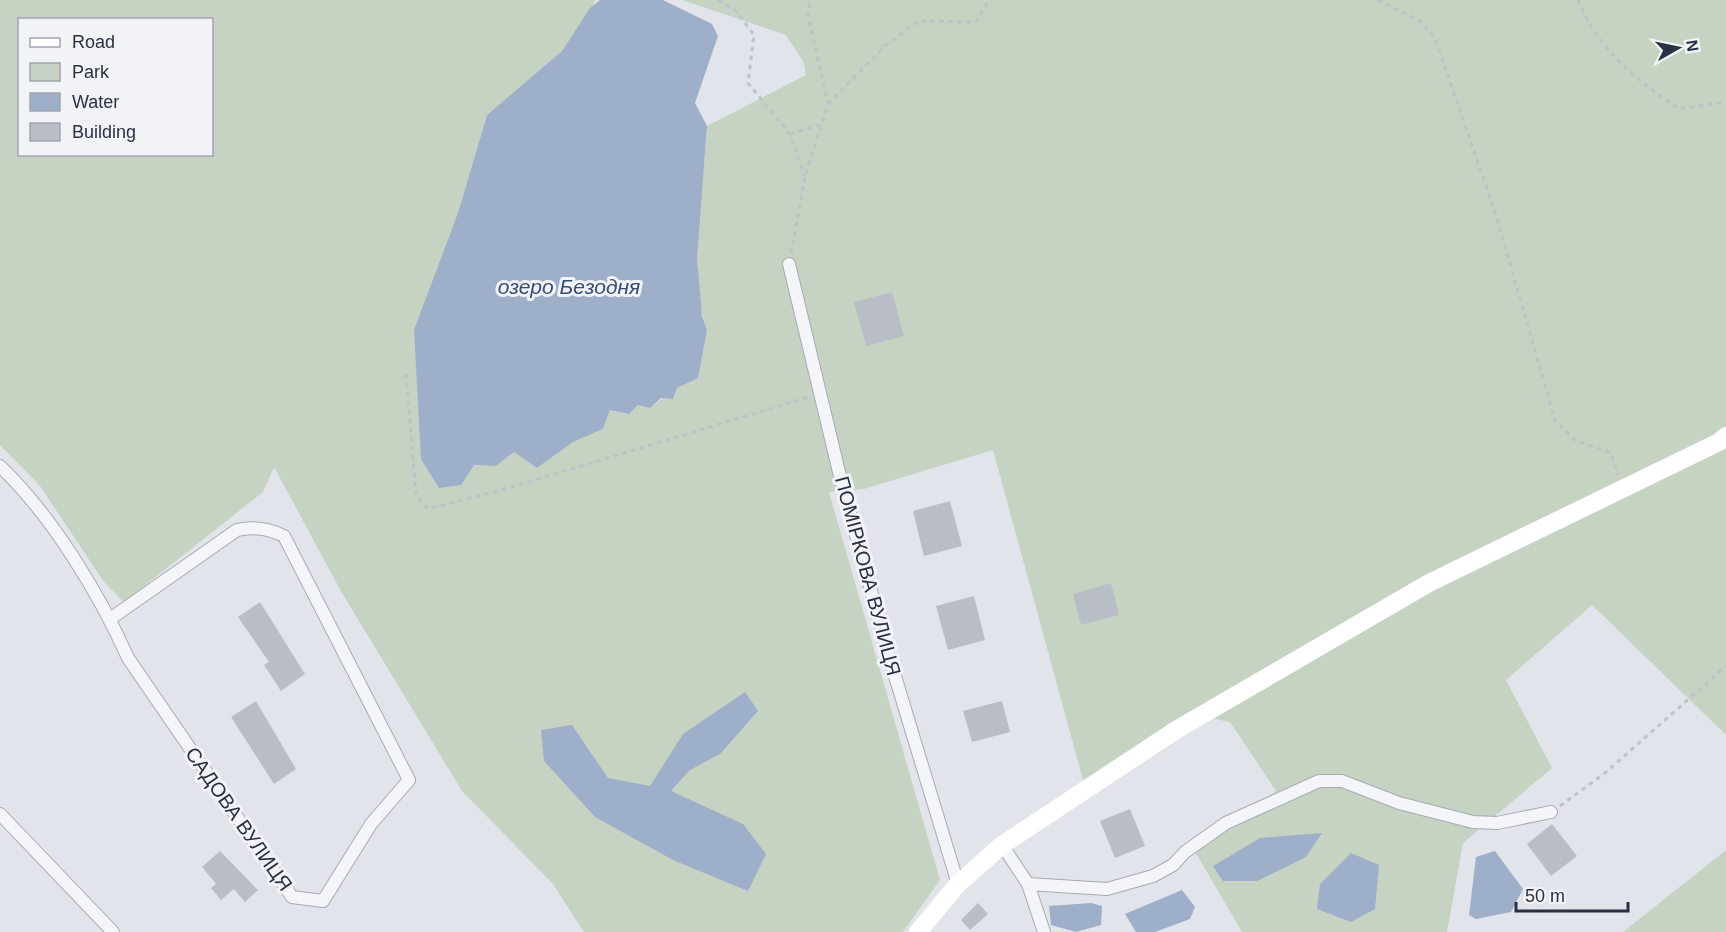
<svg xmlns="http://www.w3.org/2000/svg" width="1726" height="932" viewBox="0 0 1726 932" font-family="Arial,sans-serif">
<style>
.green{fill:#c6d3c3;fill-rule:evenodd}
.water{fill:#9dafc9}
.building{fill:#b9bdc6}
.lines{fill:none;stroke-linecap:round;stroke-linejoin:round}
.street-casing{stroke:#a6aab4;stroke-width:14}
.path{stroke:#bfc2c8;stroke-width:3;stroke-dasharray:4.5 4.5;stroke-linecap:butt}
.street{stroke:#f4f5f8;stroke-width:12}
.secondary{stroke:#fff;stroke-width:18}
.labels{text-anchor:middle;stroke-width:6;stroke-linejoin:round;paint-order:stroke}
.street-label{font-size:20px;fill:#2a3041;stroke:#f1f3f7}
.water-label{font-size:21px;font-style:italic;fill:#354c75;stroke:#f1f3f7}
</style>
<rect width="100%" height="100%" fill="#e1e4ea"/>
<path class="green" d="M0,0H596L562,51L487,115L458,213L474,465L496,466L514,452L537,468L573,442L603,429L610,410L629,414L638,405L650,408L676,388L707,330C685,267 704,191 707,126L806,75L804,63L786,35L682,0H1726V735L1592,605L1506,680L1552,768L1463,843L1447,932H1242L1194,850L1276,791L1230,722L1200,716L1083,780L993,450L864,489L829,492L940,880L903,932H584L553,884L462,791L342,593L274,467L263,492L124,602L104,582L40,486L0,445ZM20,20H212V154H20Z
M1726,850V932H1623Z"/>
<path class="water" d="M600,0H663L712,24L718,36L695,103L707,126L697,258L702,316L707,330L698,378L677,388L673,399L661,398L650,408L638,405L629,414L610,410L603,429L573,442L537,468L514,452L496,466L474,465L461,485L439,488L421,459L414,330L458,213L487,115L562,51L590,8Z
M745,692L758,711L720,754L690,770L671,791L743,824L766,854L748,891L673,860L595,817L544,761L541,730L572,725L608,778L650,786L683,734Z
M1322,833L1306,857L1257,881H1223L1213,866L1260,838Z
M1495,851L1523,889L1511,912L1476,919L1469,915L1476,857Z
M1351,853L1379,865L1375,909L1351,922L1317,909L1320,884Z
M1182,890L1195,907L1190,919L1155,932H1136L1125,914Z
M1091,903L1102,906L1101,925L1076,932L1051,925L1049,906Z"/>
<path class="building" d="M892,292L904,336L866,346L854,302Z
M950,501L962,546L924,556L913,511Z
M1111,583L1119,615L1081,625L1073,594Z
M974,596L985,640L948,650L936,606Z
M260,602L305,674L281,691L264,665L269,662L238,617Z
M256,701L296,769L274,784L231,717Z
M1002,701L1010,732L972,742L963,711Z
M1130,809L1145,846L1115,858L1100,821Z
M1552,824L1577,856L1551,876L1527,844Z
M220,851L258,890L245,902L234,889L221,900L211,888L216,884L202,867Z
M978,903L988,914L970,930L961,920Z"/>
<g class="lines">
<defs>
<path id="street" d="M789,264L839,472L885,643L958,884
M0,466C52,516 99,593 128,658L292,897L323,901L371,824L409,780L284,536C268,528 254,526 237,530L110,619
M0,814L113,932
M1002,845L1028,884L1044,932
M1028,884L1107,889L1153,876L1173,865L1185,852L1226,823L1319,781H1342L1399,803L1473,822L1497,823L1551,812"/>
</defs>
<use href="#street" class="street-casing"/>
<path class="path" d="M718,0L736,11L754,35L748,83L790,134L805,177
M1378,0L1419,20L1435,38L1496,215L1555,420L1575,440L1611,453L1618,475
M1578,0C1597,49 1637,80 1679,109L1726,102
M828,104L886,45L918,21L976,22L989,0
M790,134L822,124
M791,253L805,177L828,104L808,15L810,0
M406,374L416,495L428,509L512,487L809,397
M1560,806L1605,773L1726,666"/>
<use href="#street" class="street"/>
<path class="secondary" d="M918,932L958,884L1002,845L1176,730L1429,583L1719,442L1726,436"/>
</g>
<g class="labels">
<g class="street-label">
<text transform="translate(868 576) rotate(75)" y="7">ПОМІРКОВА ВУЛИЦЯ</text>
<text transform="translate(239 819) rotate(55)" y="7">САДОВА ВУЛИЦЯ</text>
</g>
<g class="water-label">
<text x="569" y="294">озеро Безодня</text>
</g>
</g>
<rect x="18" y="18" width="195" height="138" fill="#f1f3f7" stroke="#a1a5ae" stroke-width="1.5"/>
<rect x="30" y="38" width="30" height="9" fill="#ffffff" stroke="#a1a5ae" stroke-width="1.5"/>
<text x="72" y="48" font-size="18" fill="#2a3041">Road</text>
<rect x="30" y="63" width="30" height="18" fill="#c6d3c3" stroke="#a1a5ae" stroke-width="1.5"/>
<text x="72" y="78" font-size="18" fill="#2a3041">Park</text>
<rect x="30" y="93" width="30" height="18" fill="#9dafc9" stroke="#a1a5ae" stroke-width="1.5"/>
<text x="72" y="108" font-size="18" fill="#2a3041">Water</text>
<rect x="30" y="123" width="30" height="18" fill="#b9bdc6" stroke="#a1a5ae" stroke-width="1.5"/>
<text x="72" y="138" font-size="18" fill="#2a3041">Building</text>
<g transform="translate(1678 48) rotate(81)" stroke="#f1f3f7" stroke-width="4.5" paint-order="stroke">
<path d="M0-4.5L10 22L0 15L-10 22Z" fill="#2a3041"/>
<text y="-9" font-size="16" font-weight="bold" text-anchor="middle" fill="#2a3041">N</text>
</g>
<path d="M1516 902v9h112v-9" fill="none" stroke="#2a3041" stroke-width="3"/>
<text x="1525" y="902" font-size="18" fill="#2a3041" stroke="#f1f3f7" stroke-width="4.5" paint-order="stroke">50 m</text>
</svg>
